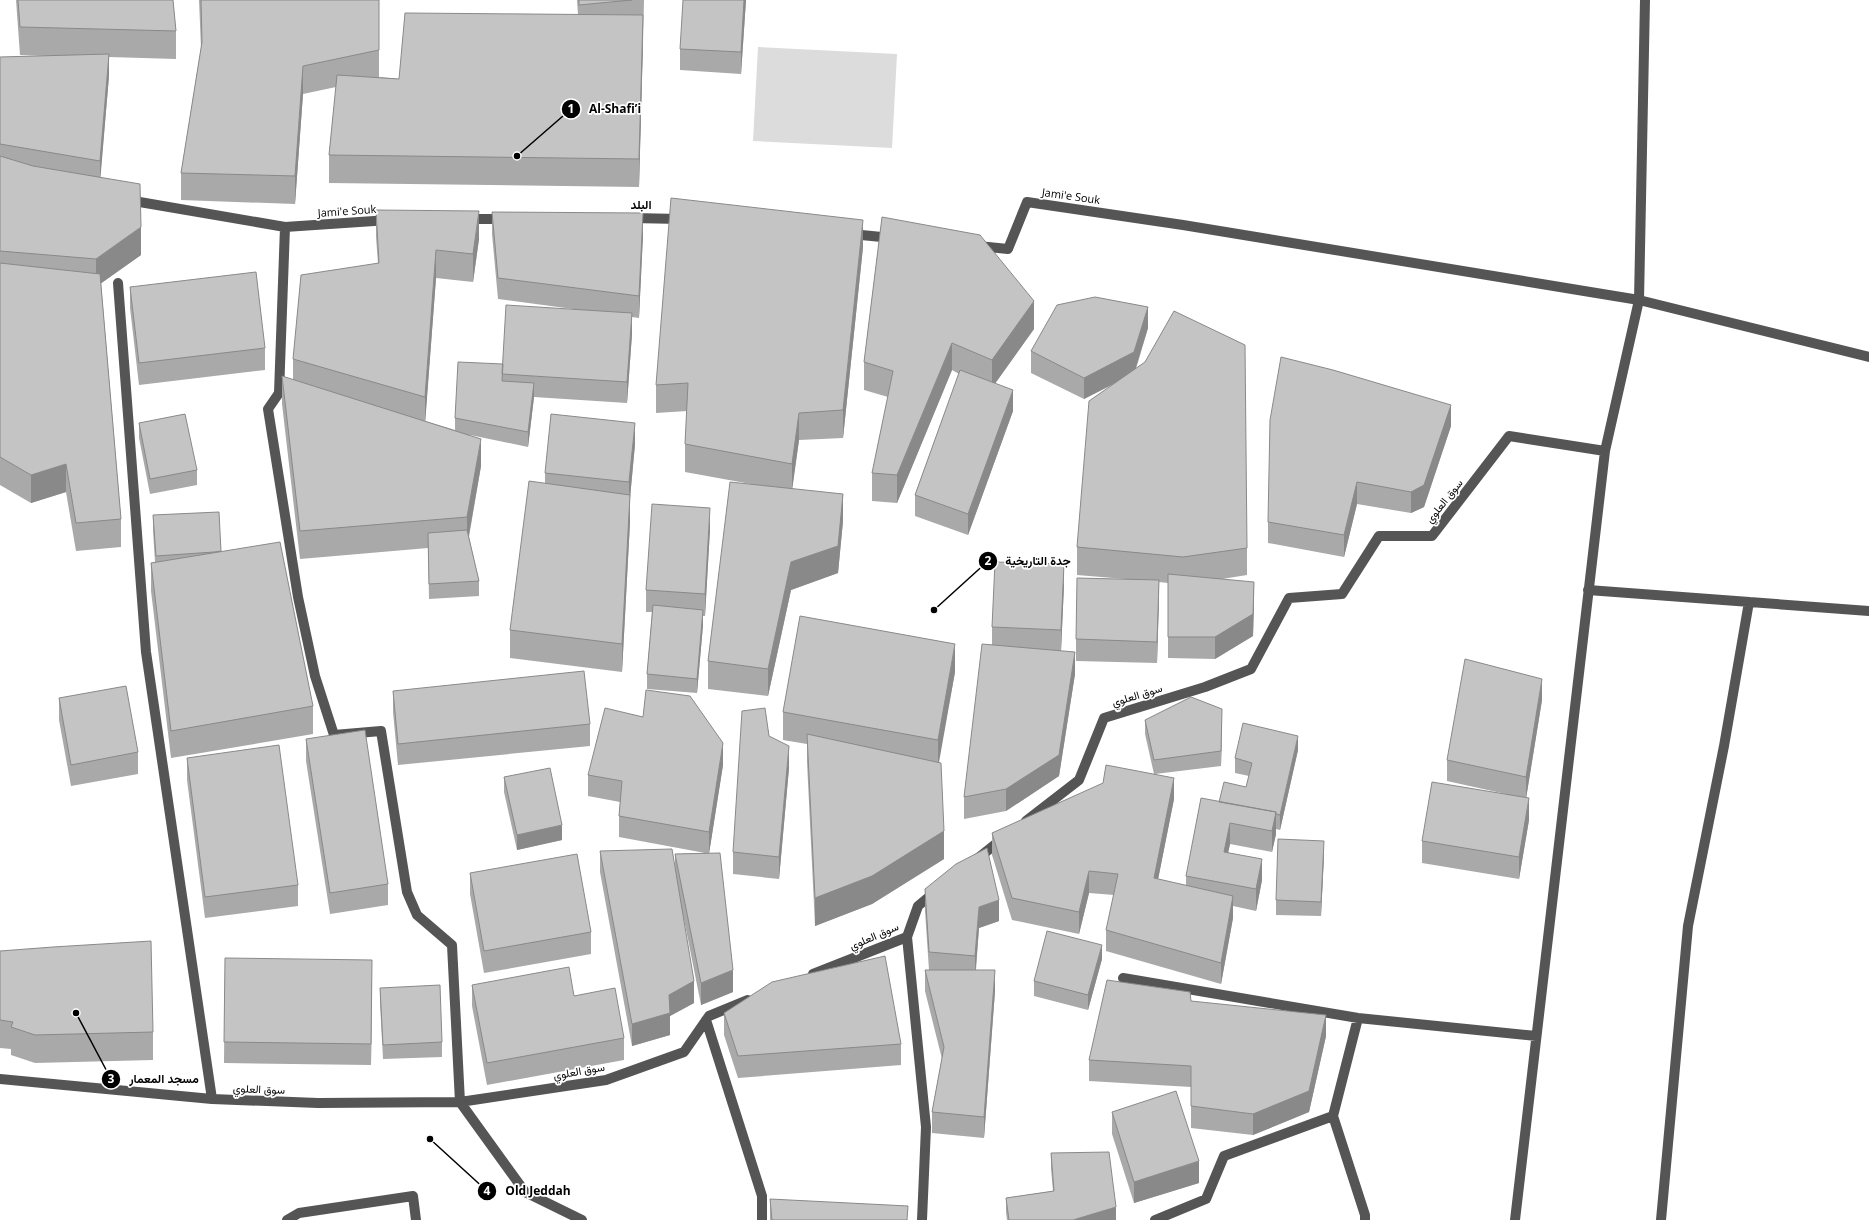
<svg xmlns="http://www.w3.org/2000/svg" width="1869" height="1220" viewBox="0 0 1869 1220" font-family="'Open Sans',Vazirmatn,sans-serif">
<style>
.green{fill:#dcdcdc}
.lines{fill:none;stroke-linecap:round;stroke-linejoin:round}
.minor{stroke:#555;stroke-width:10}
.wall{fill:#a9a9a9}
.shaded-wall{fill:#898989}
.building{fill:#c4c4c4;stroke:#898989}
.labels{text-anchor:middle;stroke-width:3.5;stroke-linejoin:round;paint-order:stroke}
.street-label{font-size:11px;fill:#000;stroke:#fff}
.neighbourhood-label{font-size:12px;font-weight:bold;fill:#000;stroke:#fff}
.leader{fill:none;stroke:#000;stroke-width:1.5}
.callout-dot{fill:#000;stroke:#fff;stroke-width:1.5}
.mark-label{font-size:12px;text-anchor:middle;font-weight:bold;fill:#fff}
.callout-label{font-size:12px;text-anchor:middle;font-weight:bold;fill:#000;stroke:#fff;stroke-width:3.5;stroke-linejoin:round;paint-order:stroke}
</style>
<rect width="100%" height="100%" fill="#fff"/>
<path class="green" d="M758,47L897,54L892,148L753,141Z"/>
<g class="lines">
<path class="minor" d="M128,200L285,227L389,220
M631,218L681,219
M465,219H505
M285,227L279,393L268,409L298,597L315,676L334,735L381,731L407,892L417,915L452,945L460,1102L525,1192L582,1220
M851,234L892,238
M978,246L1008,249L1027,202L1183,225L1639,300L1869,357
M118,283L146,652L212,1099
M1588,590L1869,611
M1026,821L1079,780L1104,718L1205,687L1251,669L1289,598L1342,594L1379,536H1432L1509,436L1605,451
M977,859L1002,839
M907,937L926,1127L922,1220
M813,974L907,937L918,906L936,891
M1123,978L1358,1018L1536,1036
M706,1020L762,1196V1220
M0,1079L212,1099L318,1103L460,1102L606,1080L684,1052L709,1016L748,1000
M1333,1116L1365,1215V1220
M287,1220L299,1213L413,1196L416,1220
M1155,1220L1206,1199L1224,1156L1333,1116L1358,1018
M1515,1220L1605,451L1639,300L1645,0
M1661,1220L1688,926L1724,746L1749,602"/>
</g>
<path class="wall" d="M16,0H173L176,31V59L109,57V76L100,178L141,255L101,283L121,519V547L76,551L66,492L31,503L0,485V57L49,56L20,55Z
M199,0H379V77L399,79L578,15L577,0H644L643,43L639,187L329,183V155L336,87L303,94L295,204L181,200V173L201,48Z
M746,0L741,74L680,70V49Z
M376,210L479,239L473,282L436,278L425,421L455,430V418L503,364L573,309L498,299L492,234V212L643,235L639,318L632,317V334L627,403L534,397L528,447L470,435L481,466L469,537L479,581V596L429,599L428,548L300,559L282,404V376L293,380V359L378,263L376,237Z
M882,217L1034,329L995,383L1013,411L968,535L915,516V495L959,374L952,370L897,503L872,501V473L888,397L864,390V362Z
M863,247L843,438L799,440L792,488L843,521L838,573L791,590L768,696L708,689V661L751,484L685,472V444L687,411L656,413V385Z
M130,287L265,348V370L139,385L130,308Z
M1148,328L1136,369L1247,548V575L1222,579L1254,603L1253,636L1215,659L1168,658V583L1159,582L1157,663L1076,661V639L1125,579L1077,575V547L1112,385L1084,399L1031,373V351Z
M139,423L197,470V485L150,494L139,438Z
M1451,426L1424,507L1411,513L1357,504L1344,557L1268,543V522Z
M635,444L630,498V522L622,672L510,658V630L545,483V473Z
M153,515L221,551L313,706V734L171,758L151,591V563L155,562L153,530Z
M710,529L705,616H703V625L697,693L647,689V674L652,612H646V590Z
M1064,585L1061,651L1075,674L1059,776L1006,811L964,819V797L992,645V627Z
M955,672L938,763L944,859L872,904L815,926L807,762V744L783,740V712Z
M393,691L590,724V746L398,765L393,712Z
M59,698L138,752V774L71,786L59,720Z
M1542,700L1526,798L1529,820L1519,879L1422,863V841L1506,794L1447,781V760Z
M643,717L723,765L709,853L733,992L701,1005L683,914L694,1003L670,1016V1035L632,1046L600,872V851L675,867V854L705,853L619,837V816L620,802L588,796V775Z
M1145,720L1222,724L1221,766L1155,774L1174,799L1158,879L1186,886V876L1219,802L1246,787L1249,776L1235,773V758L1298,750L1280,830L1276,829V834L1272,852L1230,844L1228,852L1262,880L1256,911L1233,906V918L1221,984L1106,951V930L1114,895L1089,893L1079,934L1012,920L992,855V833L1154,774L1145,734Z
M769,736L789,768L779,879L733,874V852Z
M306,739L388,884V905L330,914L306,761Z
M187,758L298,885V906L205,918L187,780Z
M504,777L562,840L517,850L504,792Z
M1324,855L1321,916L1276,915V900Z
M470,873L591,932V954L484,973L470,894Z
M925,889L999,921L979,928L976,970L995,991L984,1138L932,1133V1112L942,1059L925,991V970H929L925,911Z
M0,951L153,1032V1060L35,1063L11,1055V1049L0,1048Z
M225,958L372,981L371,1065L224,1063Z
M1102,959L1088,1010L1034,996V981Z
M472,985L574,996L624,1038V1060L487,1085L472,1006Z
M380,988L442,1042V1057L383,1059L380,1002Z
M1191,1001L1326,1036L1309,1112L1253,1135L1191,1128V1087L1089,1081V1060Z
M724,1013L901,1044V1065L738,1078L724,1035Z
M1112,1112L1199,1183L1134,1203L1112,1134Z
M1051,1153L1116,1220H1007L1006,1212V1198L1053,1191L1051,1168Z
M770,1199L908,1220H770Z"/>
<path class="shaded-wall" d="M744,0H746L741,74V52Z
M643,15V43L639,187V159Z
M109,54V76L100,183V161Z
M303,66V94L295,204V176Z
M479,211V239L473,282V254Z
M643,213V235L639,318V296Z
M863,220V247L843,438V410Z
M141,227V255L96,287V259Z
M436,250V278L425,425V397Z
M1034,301V329L992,388V360Z
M1148,307V328L1134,373L1084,399V378Z
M632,313V334L627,403V382Z
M952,343V370L897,503V475Z
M534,383V397L528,447V432Z
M1013,390V411L968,535V514Z
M1451,405V426L1424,507L1411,513V492Z
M799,413V440L792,491V464Z
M635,423V444L630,498V522L622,672V644L629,504V482Z
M481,439V466L467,545V517Z
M66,464V492L31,503V475Z
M1357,482V504L1344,557V535Z
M843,494V521L838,573L791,590L768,696V669L791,562Z
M710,508V529L705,616V594Z
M1064,564V585L1061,651V630Z
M1159,580V602L1157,663V642Z
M1254,582V603L1253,636L1215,659V637Z
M703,610V625L697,693V679Z
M955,644V672L938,768V740Z
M1075,652V674L1059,776L1006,811V789Z
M1542,679V700L1526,799V777Z
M1222,709V724L1221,766V751Z
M1298,736V750L1280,830V815Z
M723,743V765L709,854V832Z
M789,746V768L779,879V857Z
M1174,778V799L1154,900V878Z
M1529,798V820L1519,879V857Z
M1276,812V834L1272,852V831Z
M1230,823V844L1224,873V852Z
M562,825V840L517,850V835Z
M944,831V859L872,904L815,926V898Z
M1324,841V855L1321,916V902Z
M1262,859V880L1256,911V889Z
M1089,871V893L1079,934V912Z
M1233,896V918L1221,984V963Z
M999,900V921L979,928L975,977V956L979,907Z
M1102,945V959L1088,1010V995Z
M372,960V981L371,1065V1044Z
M733,970V992L701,1005V983Z
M995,970V991L984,1138V1117Z
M694,981V1003L670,1016V1035L632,1046V1024L669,995Z
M1326,1015V1036L1309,1112L1253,1135V1114Z
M1199,1161V1183L1134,1203V1182Z
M1116,1207V1220H1073Z"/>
<path class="building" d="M18,0H173L176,31L20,27Z
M201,0H379V50L303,66L295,176L181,173L202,42Z
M579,0H632L579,5Z
M683,0H744L741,52L680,49Z
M405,13L643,15L639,159L329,155L337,75L399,79Z
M109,54L100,161L0,144V57Z
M0,156L33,166L140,184L141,227L96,259L0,251Z
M671,198L863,220L843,410L799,413L792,464L685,444L688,383L656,385Z
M376,210L479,211L473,254L436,250L425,397L293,359L301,275L379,263Z
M492,212L643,213L639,296L498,278Z
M882,217L980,235L1034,301L992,360L952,343L897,475L872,473L893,371L864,362Z
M0,263L100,274L121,519L76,523L66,464L31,475L0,457Z
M256,272L265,348L139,363L130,287Z
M1095,297L1148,307L1134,352L1084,378L1031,351L1057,305Z
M506,305L632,313L627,382L502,374Z
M1174,311L1245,345L1247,548L1183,557L1077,547L1089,401L1145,362Z
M1281,357L1333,370L1451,405L1424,485L1411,492L1357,482L1344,535L1268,522L1270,420Z
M458,362L503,364L502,381L534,383L528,432L455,418Z
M960,370L1013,390L968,514L915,495Z
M282,376L481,439L467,517L300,531Z
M185,414L197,470L150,479L139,423Z
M551,414L635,423L629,482L545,473Z
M529,481L630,495L622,644L510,630Z
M730,482L843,494L838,546L791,562L768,669L708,661Z
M652,504L710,508L705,594L646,590Z
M219,512L221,551L214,552L156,556L153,515Z
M467,530L479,581L429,584L428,533Z
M280,542L313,706L171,731L151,563Z
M995,562L1064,564L1061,630L992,627Z
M1168,574L1254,582L1253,614L1215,637H1168Z
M1077,578L1159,580L1157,642L1076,639Z
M653,605L703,610L697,679L647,674Z
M800,616L955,644L938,740L783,712Z
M982,644L1075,652L1059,755L1006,789L964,797Z
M1465,659L1542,679L1526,777L1447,760Z
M584,671L590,724L398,744L393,691Z
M126,686L138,752L71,765L59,698Z
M646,690L690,696L723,743L709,832L619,816L622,781L588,775L605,708L643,717Z
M1191,697L1222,709L1221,751L1154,760L1145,720Z
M765,708L769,736L789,746L779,857L733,852L742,711Z
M1243,723L1298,736L1280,815L1276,814V812L1219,802L1224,782L1246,787L1252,763L1235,758Z
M365,730L388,884L330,893L306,739Z
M807,734L941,763L944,831L872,876L815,898Z
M279,745L298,885L205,897L187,758Z
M1106,765L1174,778L1154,878L1233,896L1221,963L1106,930L1118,874L1089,871L1079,912L1012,898L992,833L1103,783Z
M550,768L562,825L517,835L504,777Z
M1432,782L1529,798L1519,857L1422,841Z
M1201,798L1276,812L1272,831L1230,823L1224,852L1262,859L1256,889L1186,876Z
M1278,839L1324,841L1321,902L1276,900Z
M987,848L999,900L979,907L975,956L929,952L925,889L956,864Z
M672,849L694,981L669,995L670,1013L632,1024L600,851Z
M720,853L733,970L701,983L675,854Z
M577,854L591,932L484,951L470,873Z
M1047,931L1102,945L1088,995L1034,981Z
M151,941L153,1032L35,1035L11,1027L13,1022L0,1020V951L53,947Z
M885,956L901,1044L738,1056L724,1013L772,982Z
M225,958L372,960L371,1044L224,1042Z
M569,967L574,996L615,988L624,1038L487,1063L472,985Z
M925,970H995L984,1117L932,1112L944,1047Z
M1107,980L1190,992L1191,1001L1326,1015L1309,1091L1253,1114L1191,1106V1066L1089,1060Z
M440,985L442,1042L383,1045L380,988Z
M1176,1091L1199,1161L1134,1182L1112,1112Z
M1109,1152L1116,1207L1073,1220H1009L1006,1198L1054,1191L1051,1153Z
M770,1199L908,1206L907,1220H772Z"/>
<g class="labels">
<g class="street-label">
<text transform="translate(1071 196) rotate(8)" y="4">Jami'e Souk</text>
<text transform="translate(347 211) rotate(-4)" y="4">Jami'e Souk</text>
<text transform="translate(1444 501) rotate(-52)" y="4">سوق العلوي</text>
<text transform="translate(1137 695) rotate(-17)" y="4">سوق العلوي</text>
<text transform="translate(874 936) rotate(-23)" y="4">سوق العلوي</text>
<text transform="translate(579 1071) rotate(-10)" y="4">سوق العلوي</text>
<text transform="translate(259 1089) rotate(2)" y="4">سوق العلوي</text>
</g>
<g class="neighbourhood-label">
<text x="641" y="209">البلد</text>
</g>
</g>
<path class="leader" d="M517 156L571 109M934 610L988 561M76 1013L111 1079M430 1139L487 1191"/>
<g class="callout-dot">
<circle cx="517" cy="156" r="4"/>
<circle cx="934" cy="610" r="4"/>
<circle cx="76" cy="1013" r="4"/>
<circle cx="430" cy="1139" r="4"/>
<circle cx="571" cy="109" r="10"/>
<circle cx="988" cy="561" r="10"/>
<circle cx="111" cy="1079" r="10"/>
<circle cx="487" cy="1191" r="10"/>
</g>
<g class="mark-label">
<text x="571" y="113">1</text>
<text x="988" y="565">2</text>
<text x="111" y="1083">3</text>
<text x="487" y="1195">4</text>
</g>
<g class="callout-label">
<text x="615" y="113">Al-Shafi’i</text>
<text x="1038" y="565">جدة التاريخية</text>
<text x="164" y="1083">مسجد المعمار</text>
<text x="538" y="1195">Old Jeddah</text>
</g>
</svg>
